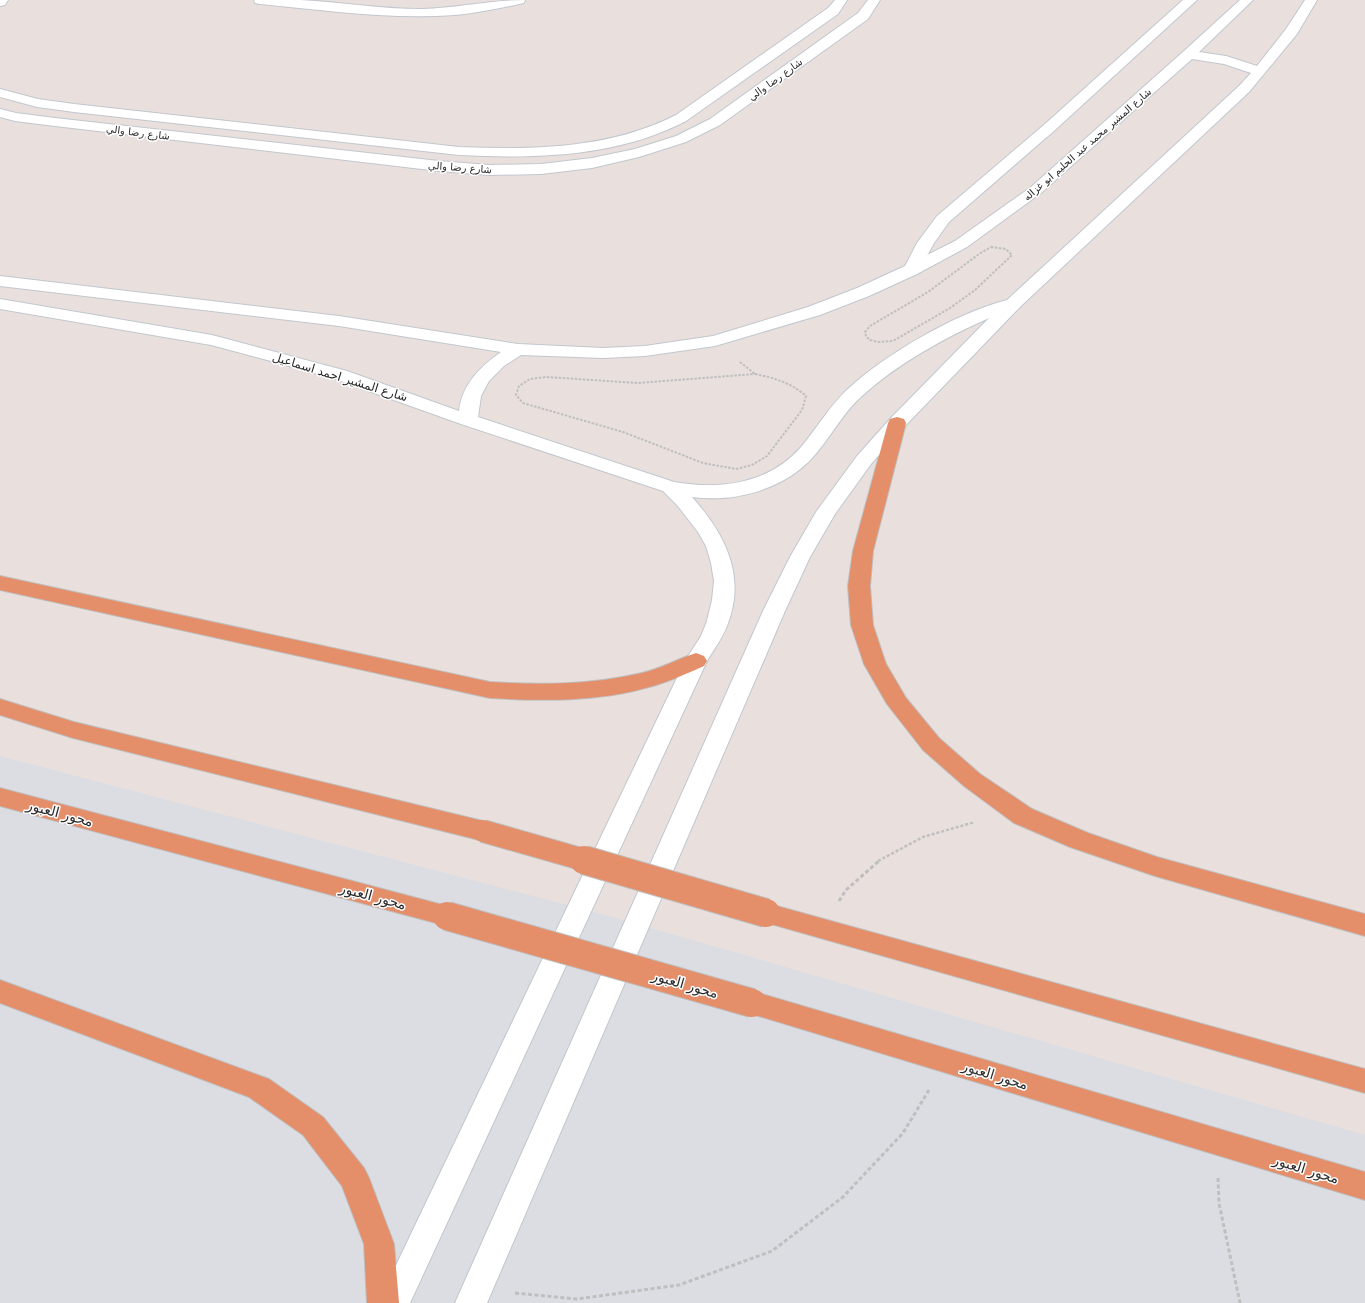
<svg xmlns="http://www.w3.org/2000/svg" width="1365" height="1303" viewBox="0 0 1365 1303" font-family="'DejaVu Sans',Vazirmatn,sans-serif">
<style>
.industrial{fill:#dcdce3}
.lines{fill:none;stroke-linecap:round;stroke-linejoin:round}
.minor-casing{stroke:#c1c7ce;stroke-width:2}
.tertiary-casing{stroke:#c1c7ce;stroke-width:2}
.trunk-casing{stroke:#bfbfbf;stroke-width:2}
.path-far2{stroke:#bfbfbf;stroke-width:2;stroke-dasharray:2.5 1.5;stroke-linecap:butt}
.path-far1{stroke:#bfbfbf;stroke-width:2.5;stroke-dasharray:3 2;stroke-linecap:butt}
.path{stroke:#bfbfbf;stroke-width:3;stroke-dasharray:4 2.5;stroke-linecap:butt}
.minor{fill:#fff;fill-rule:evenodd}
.tertiary{fill:#fff;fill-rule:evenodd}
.trunk{fill:#e48e6a;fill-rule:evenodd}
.trunk-bridge-far1-casing{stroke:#bfbfbf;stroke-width:24;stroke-linecap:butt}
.trunk-bridge-casing{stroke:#bfbfbf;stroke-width:30;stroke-linecap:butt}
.trunk-bridge-far1{stroke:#e48e6a;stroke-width:22}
.trunk-bridge{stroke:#e48e6a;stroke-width:28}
.labels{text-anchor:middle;stroke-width:3;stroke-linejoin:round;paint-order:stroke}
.far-street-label{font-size:10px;fill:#292929;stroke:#fff}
.street-label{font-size:12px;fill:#292929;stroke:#fff}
.near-street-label{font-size:14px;fill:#292929;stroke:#fff}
</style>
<rect width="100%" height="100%" fill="#e9e0dd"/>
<path class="industrial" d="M0,756L613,917L1365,1135V1303H0Z"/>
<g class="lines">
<defs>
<path id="minor" d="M0,0H8L5,5L0,6Z
M254,0C269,0 284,0 300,0C340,2 381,9 422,9C457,8 491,0 525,0L524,3C501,8 478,13 455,15C390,20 324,10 260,4L255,3Z
M835,0H847L838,14L686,121C617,157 536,159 459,155L74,112L37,107L0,97V89L38,99L74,104L459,147C532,150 610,149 676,115L828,8Z
M868,0H880L868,19L720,125L686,142L639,157L592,168L541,174L489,175L439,171L55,126L15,121L0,117V109L16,113L55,118L439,161L489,165L541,164L592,158L635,149L676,136L710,119L858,13Z
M1183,0H1197L1055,130L949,222L934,243L917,274L911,275L905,274L903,270L917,243L937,216L1045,124Z"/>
<path id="tertiary" d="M1240,0H1253L1199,52L1226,56L1257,66L1286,29L1305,0H1317L1297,34L1249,92L1021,306L904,427L871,464L835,514L810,557L785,611L487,1303H455L763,611L790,557L816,512L857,456L890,419L989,318C944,338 900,362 863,395C843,412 831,437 814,456C785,489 735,503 692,497C725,534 747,576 727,626C722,639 714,649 707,661L410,1303H378L685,661L701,636L707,621L712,600L714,581L711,563L706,546L698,532L677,505L663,491L461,424L335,379L271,361L211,345L0,309V299L212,335L347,371L459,411C462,384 481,366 501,352L339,326L0,286V276L339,316L518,344L603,348L645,346L713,336L808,307L857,288L905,266L955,241L1031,187L1184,51ZM1192,59L1224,64L1251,73L1239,86L1007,300C957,313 887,353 849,388C830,405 818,427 801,447C769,484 720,490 674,482L478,417L481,396L489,381L504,366L521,355L603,358L645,356L715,346L820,315L869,296L917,274L967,247L1041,193Z"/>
<path id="trunk" d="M897,417L904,419L906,423L873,551L870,586L873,625L886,664L906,698L939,738L980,774L1032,809L1088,833L1157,857L1365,914V936L1155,876L1070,847L1014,823L964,786L923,750L887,704L864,664L851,625L848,586L853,551L888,423L890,419Z
M0,576L490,682C543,685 590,685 642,673C660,669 678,659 696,653L704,656L707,661L704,666C686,674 668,682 649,687C597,702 544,701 490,698L0,590Z
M0,699L74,722L483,821L492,824L495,831L492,838L483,841L73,738L0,715Z
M0,788L447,906L456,909L460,916L456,923L447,926L0,806Z
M766,903L1365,1069V1093L757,920L753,913L757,906Z
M0,980L269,1079L323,1117L364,1168L369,1178L394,1244L399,1303H367L364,1244L342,1186L303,1135L249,1097L0,1003Z
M752,991L1365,1172V1200L742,1011L739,1003L742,995Z"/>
</defs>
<use href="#minor" class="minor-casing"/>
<use href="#tertiary" class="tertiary-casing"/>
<use href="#trunk" class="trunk-casing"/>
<path class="path-far2" d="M991,247L1006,249L1012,255L975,290L950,308L893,341L878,342L870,340L866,336L865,332L870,326L928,292L979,254Z
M740,362L755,374
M755,374C775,378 791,383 806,396L802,410L767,456L752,465L736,469L703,463L623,432L523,403L516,395L519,386L530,379L546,377L638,383Z"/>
<path class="path-far1" d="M878,861L923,837L975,822"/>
<path class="path" d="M839,901L846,890L880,860
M1218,1178L1219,1203L1240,1303
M515,1293L577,1299L679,1285L772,1251L843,1197L903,1133L929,1090"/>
<use href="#minor" class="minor"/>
<use href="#tertiary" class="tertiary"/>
<use href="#trunk" class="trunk"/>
<defs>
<path id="trunk-bridge-far1" d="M483,831L588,861"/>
<path id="trunk-bridge" d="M584,860L766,913
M447,916L752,1003"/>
</defs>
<use href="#trunk-bridge-far1" class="trunk-bridge-far1-casing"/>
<use href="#trunk-bridge" class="trunk-bridge-casing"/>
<use href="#trunk-bridge-far1" class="trunk-bridge-far1"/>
<use href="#trunk-bridge" class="trunk-bridge"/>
</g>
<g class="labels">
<g class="far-street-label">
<text transform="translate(775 79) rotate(-36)" y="4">شارع رضا والي</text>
<text transform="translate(138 132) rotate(7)" y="4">شارع رضا والي</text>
<text transform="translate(1087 144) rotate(-41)" y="4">شارع المشير محمد عبد الحليم ابو غزاله</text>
<text transform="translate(460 167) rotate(4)" y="4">شارع رضا والي</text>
</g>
<g class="street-label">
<text transform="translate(340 377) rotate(17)" y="4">شارع المشير احمد اسماعيل</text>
</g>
<g class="near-street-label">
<text transform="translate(60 813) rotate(15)" y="5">محور العبور</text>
<text transform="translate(373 896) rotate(15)" y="5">محور العبور</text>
<text transform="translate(685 984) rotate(16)" y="5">محور العبور</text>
<text transform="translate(995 1075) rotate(17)" y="5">محور العبور</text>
<text transform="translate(1306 1169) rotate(17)" y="5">محور العبور</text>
</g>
</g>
</svg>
